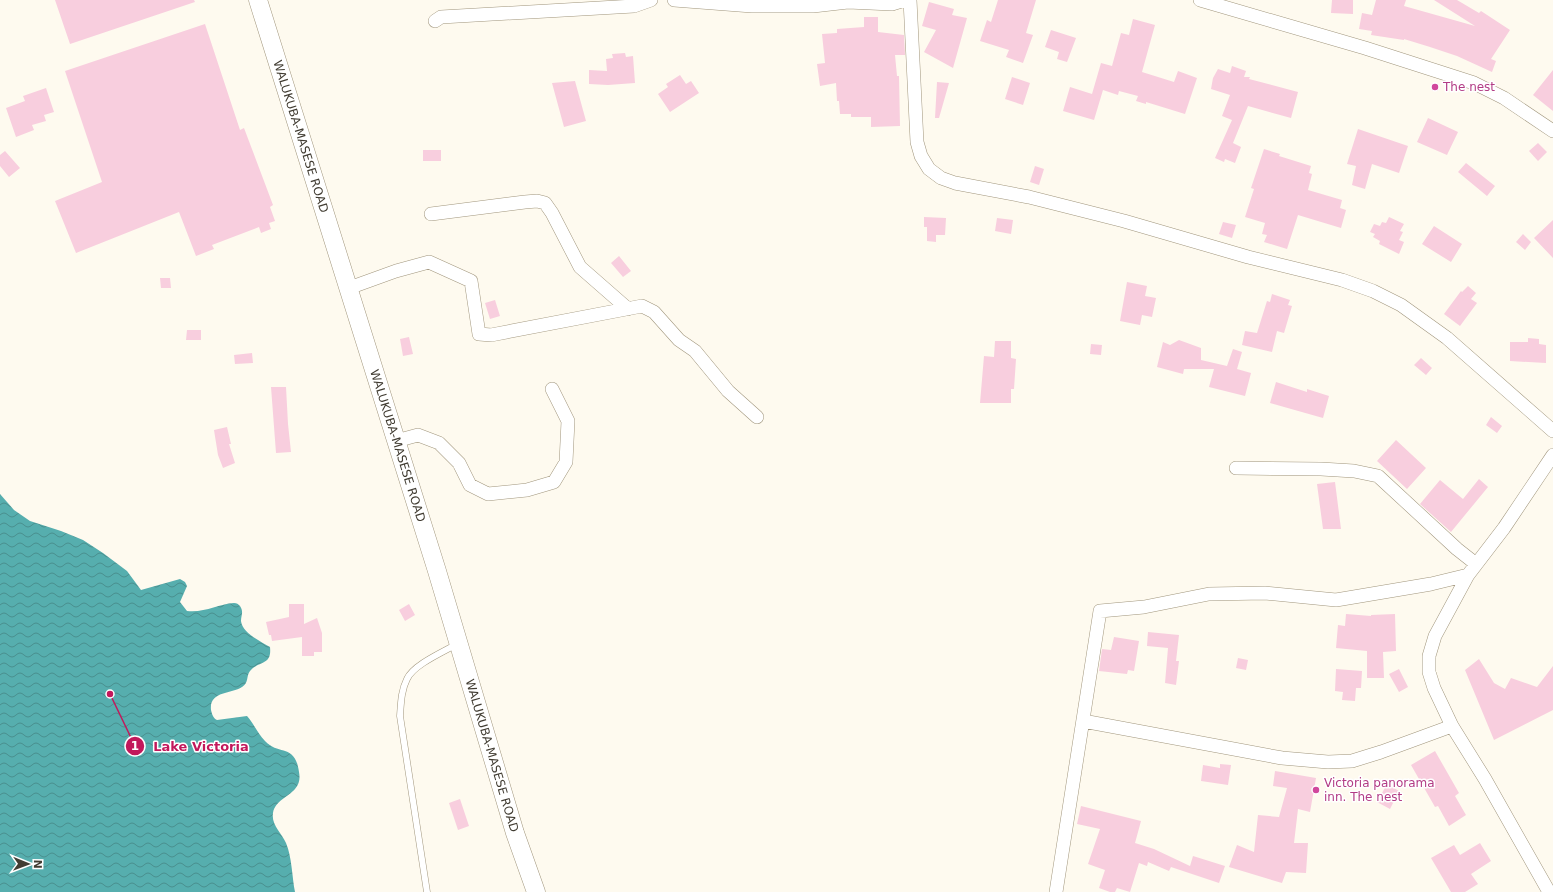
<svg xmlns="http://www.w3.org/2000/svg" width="1553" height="892" viewBox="0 0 1553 892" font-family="'DejaVu Sans',sans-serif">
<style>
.water{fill:url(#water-waves)}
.building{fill:#f8cede}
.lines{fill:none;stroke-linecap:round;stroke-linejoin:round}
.lane-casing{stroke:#a1967d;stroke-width:7}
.street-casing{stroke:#a1967d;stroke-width:14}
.secondary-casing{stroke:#a1967d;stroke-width:19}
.lane{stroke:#fff;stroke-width:6}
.street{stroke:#fff;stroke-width:13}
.secondary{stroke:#fff;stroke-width:18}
.hotel-dot{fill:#d1479c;stroke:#fff;stroke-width:1.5}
.labels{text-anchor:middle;stroke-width:3;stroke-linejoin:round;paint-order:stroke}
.hotel-label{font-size:12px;fill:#b23c85;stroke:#fff;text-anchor:start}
.street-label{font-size:12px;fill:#413c32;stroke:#fff}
.leader{fill:none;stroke:#c2185b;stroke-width:1.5}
.callout-dot{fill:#c2185b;stroke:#fff;stroke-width:1.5}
.mark-label{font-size:12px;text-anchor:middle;font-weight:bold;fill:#fff}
.callout-label{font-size:13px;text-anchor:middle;font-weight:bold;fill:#c2185b;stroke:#fff;stroke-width:3;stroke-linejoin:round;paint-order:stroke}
</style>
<defs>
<pattern id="water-waves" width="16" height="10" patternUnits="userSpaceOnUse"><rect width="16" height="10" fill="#56aeae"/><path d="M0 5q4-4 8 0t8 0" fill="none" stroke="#498f8e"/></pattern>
</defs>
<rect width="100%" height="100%" fill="#fefaef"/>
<path class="water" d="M0,494L14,510L30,521L61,531L83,540L103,553L127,571L141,590L180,579L185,582L187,586L180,602L187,611C205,613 218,604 234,603C237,603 238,604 240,606C244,612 241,615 241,621C242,633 262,642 270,647C272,666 259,660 250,671C246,676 249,683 242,687C231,694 209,691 211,710C212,714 213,718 217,720L247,716C254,724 258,734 265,741C279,756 295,743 299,772C300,778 300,783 295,789C288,797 275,801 273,813C271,825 282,833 286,843C292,857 292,877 295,892H0Z"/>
<path class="building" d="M55,0H194L195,2L70,44Z
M998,0H1036L1026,33L1033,35L1023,63L1006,57L1009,50L980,41L987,20L991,22Z
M1332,0H1353V14L1331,13Z
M1376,0H1406L1404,6L1475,26L1434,0H1457L1479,13L1481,11L1510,30L1491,59L1496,61L1492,72L1457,56L1430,47L1404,39V40L1371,35L1372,31L1359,29L1362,13L1372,15Z
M929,2L954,9L952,15L967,18L953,68L924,52L936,30L922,26Z
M864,17H878V32L904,35L905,55H895L897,76H899L900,126L871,127V117H851V114H840L839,101H837L836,83L820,86L817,64L825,63L822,34L837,33V29L864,27Z
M1133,19L1155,25L1142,72L1174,82L1178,71L1197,78L1185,114L1146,102V104L1136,101L1138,96L1119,91L1118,95L1103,90L1094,120L1063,111L1070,87L1092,94L1101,63L1112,66L1121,33L1129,35Z
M205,24L240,130L244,128L273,205L270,207L275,221L269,223L271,229L261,233L259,227L212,245L214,249L196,256L179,212L76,253L55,201L102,182L65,71Z
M1051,30L1076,38L1067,62L1057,59L1059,52L1045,47Z
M625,53L626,57L633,56L635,83L608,85L589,84V70L607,71L606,59L613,58L612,54Z
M1232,66L1246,71L1244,77H1250L1249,79L1298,92L1291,118L1248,106L1233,143L1241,147L1235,163L1225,159L1224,162L1215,158L1232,120L1222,116L1230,95L1211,89L1213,78L1218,69L1230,73Z
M1553,70V111L1533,95Z
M680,75L686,84L691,81L699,93L670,112L658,94L668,87L666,84Z
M1012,77L1030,83L1023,105L1005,99Z
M575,81L586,121L564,127L552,83Z
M937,82L949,83L939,118H935Z
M46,88L54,112L44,115L46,121L32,125L34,130L16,137L6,108L25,101L23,96Z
M1428,118L1458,132L1447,155L1417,142Z
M1358,129L1408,146L1399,173L1372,164L1365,189L1352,185L1356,166L1347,164Z
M1538,143L1547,152L1538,161L1529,151Z
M1264,149L1280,154L1279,156L1311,166L1309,173L1312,174L1308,190L1342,200L1340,208L1346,210L1341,228L1298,215L1287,249L1264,242L1267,235L1262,234L1265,223L1245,217L1254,189L1251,188Z
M423,150H441V161H423Z
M5,151L20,168L9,177L0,166V155Z
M1466,163L1495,186L1487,196L1458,172Z
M1035,166L1044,169L1039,185L1030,182Z
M924,217L946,218L945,235H936V242L927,241V227H924Z
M1389,217L1404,224L1400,231L1403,232L1399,240L1404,242L1399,254L1379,244L1380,241L1373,237L1375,234L1370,232L1374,224L1380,226L1382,222L1386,223Z
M997,218L1013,220L1011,234L995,231Z
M1553,220V258L1534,238Z
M1223,222L1236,225L1232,238L1219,234Z
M1434,226L1462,244L1451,262L1422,244Z
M1523,234L1531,242L1525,250L1516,242Z
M619,256L631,271L623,277L611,263Z
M160,278H170L171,288H161Z
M1127,282L1147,286L1145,296L1156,298L1152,317L1142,315L1140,325L1120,321Z
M1468,286L1476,293L1471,299L1477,303L1460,326L1444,314L1461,291L1462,292Z
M1272,294L1290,300L1288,305L1292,306L1284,333L1277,331L1272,352L1242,345L1245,331L1257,333L1267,301L1270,302Z
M495,300L500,316L490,319L485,303Z
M187,330H201V340H186Z
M409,337L413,354L403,356L400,339Z
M1528,338L1539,339V344L1546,345V363L1510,361V342H1528Z
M1179,340L1201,348V360L1227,366L1233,349L1242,352L1237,369L1251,373L1245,396L1209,387L1214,369H1184L1183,374L1157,367L1163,342L1170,345Z
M995,341H1011V358L1016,359L1014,389H1011V403H980L984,356L994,357Z
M1091,344L1102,345L1101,355L1090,354Z
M252,353L253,363L235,364L234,355Z
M1421,358L1432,368L1426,375L1414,365Z
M1276,382L1307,392V389L1329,396L1323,418L1270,403Z
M271,387H286L288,424L291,452L276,453Z
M1491,417L1502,426L1497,433L1486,425Z
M227,427L231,444H229L235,463L223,468L218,455L214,430Z
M1396,440L1426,468L1407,489L1377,461Z
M1479,479L1488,487L1451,532L1420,504L1440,480L1463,499Z
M1335,482L1341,529H1323L1317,484Z
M289,604H304V624L317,618L322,633V652H314V656H302V637L272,641L271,635H269L266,622L289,617Z
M409,604L415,615L405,621L399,610Z
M1346,614L1371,616V615L1395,614L1396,651L1383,652L1384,678H1367V651L1336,648L1338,625L1345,626Z
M1148,632L1179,635L1176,661H1179L1176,685L1165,683L1168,648L1147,646Z
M1114,637L1139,641L1134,671L1128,670L1127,674L1099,671L1102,649L1111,650Z
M1238,658L1248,660L1246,670L1236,668Z
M1479,659L1494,683L1505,689L1511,678L1537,687L1553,666V710L1494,740L1465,670Z
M1336,669L1362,671L1361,688H1356L1355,701L1342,700L1343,692L1335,691Z
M1399,669L1408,687L1399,692L1389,674Z
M1435,751L1459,793L1455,796L1466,815L1449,826L1438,806L1435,807L1411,765Z
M1220,764L1231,765L1228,785L1201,781L1203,765L1220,768Z
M1275,771L1316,778L1310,812L1298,809L1294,843H1308L1306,873L1286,872L1282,883L1229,867L1237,845L1254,852L1258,815L1279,817L1287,788L1273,786Z
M1387,784L1399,791L1390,809L1377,802Z
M460,799L469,826L458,830L449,803Z
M1081,806L1141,821L1135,843L1154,849L1190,866L1193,856L1225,866L1219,883L1171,867L1169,871L1148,862L1147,866L1139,863L1130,892L1117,888L1115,892H1110L1099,888L1105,870L1088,864L1100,829L1077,824Z
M1480,843L1491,861L1471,874L1478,884L1465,892H1451L1431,858L1454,845L1460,855Z"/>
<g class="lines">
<defs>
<path id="lane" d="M427,892L400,716C401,703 401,691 407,679C413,665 443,652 457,644"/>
<path id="street" d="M674,0L752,6H813L848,2L892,4L905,0
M910,0L917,142L921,156L929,169L941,178L955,183L1029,197L1124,221L1248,257L1342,280L1373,291L1401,305L1447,338L1553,431
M1200,0L1365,48L1474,83L1504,98L1553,131
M435,21L441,17L634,6L651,0
M431,214L525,202L537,201L545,203L552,213L580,267L628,309
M349,288L396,271L429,262L471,281L479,334L491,335L642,306L654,312L679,340L695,351L728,391L757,417
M396,441L418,435L439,443L459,463L470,485L488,494L527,490L554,482L566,462L568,421L552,389
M1236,468L1321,469L1354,471L1378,476L1457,549L1476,564
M1083,721L1282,758L1328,762L1352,761L1381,752L1452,726
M1056,892L1100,611L1144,607L1209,594L1265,593L1336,600L1431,584L1468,575
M1549,892L1485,779L1452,726L1434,688L1429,672V656L1435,636L1468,575L1504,528L1553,455"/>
<g id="secondary">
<path id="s1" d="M258,0L437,571L515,833L536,892"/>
</g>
</defs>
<use href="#lane" class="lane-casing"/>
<use href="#street" class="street-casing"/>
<use href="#secondary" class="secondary-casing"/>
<use href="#lane" class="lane"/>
<use href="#street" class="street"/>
<use href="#secondary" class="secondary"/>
</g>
<g class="hotel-dot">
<circle cx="1435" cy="87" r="4"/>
<circle cx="1316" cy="790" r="4"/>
</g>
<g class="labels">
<g class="hotel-label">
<text x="1443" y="91">The nest</text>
<text x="1324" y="787">Victoria panorama<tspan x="1324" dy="14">inn. The nest</tspan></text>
</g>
<g class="street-label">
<text dy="4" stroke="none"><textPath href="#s1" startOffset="143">WALUKUBA-MASESE ROAD</textPath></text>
<text dy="4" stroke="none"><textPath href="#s1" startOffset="467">WALUKUBA-MASESE ROAD</textPath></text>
<text dy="4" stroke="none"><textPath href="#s1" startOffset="791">WALUKUBA-MASESE ROAD</textPath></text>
</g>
</g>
<path class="leader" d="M110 694L135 746"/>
<g class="callout-dot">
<circle cx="110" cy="694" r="4"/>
<circle cx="135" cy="746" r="10"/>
</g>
<g class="mark-label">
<text x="135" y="750">1</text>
</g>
<g class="callout-label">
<text x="201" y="751">Lake Victoria</text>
</g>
<g transform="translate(28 864) rotate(91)" stroke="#ffffff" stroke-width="3" paint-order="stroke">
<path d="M0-3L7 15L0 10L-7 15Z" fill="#413c32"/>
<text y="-6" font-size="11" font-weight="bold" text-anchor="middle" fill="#413c32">N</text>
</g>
</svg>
